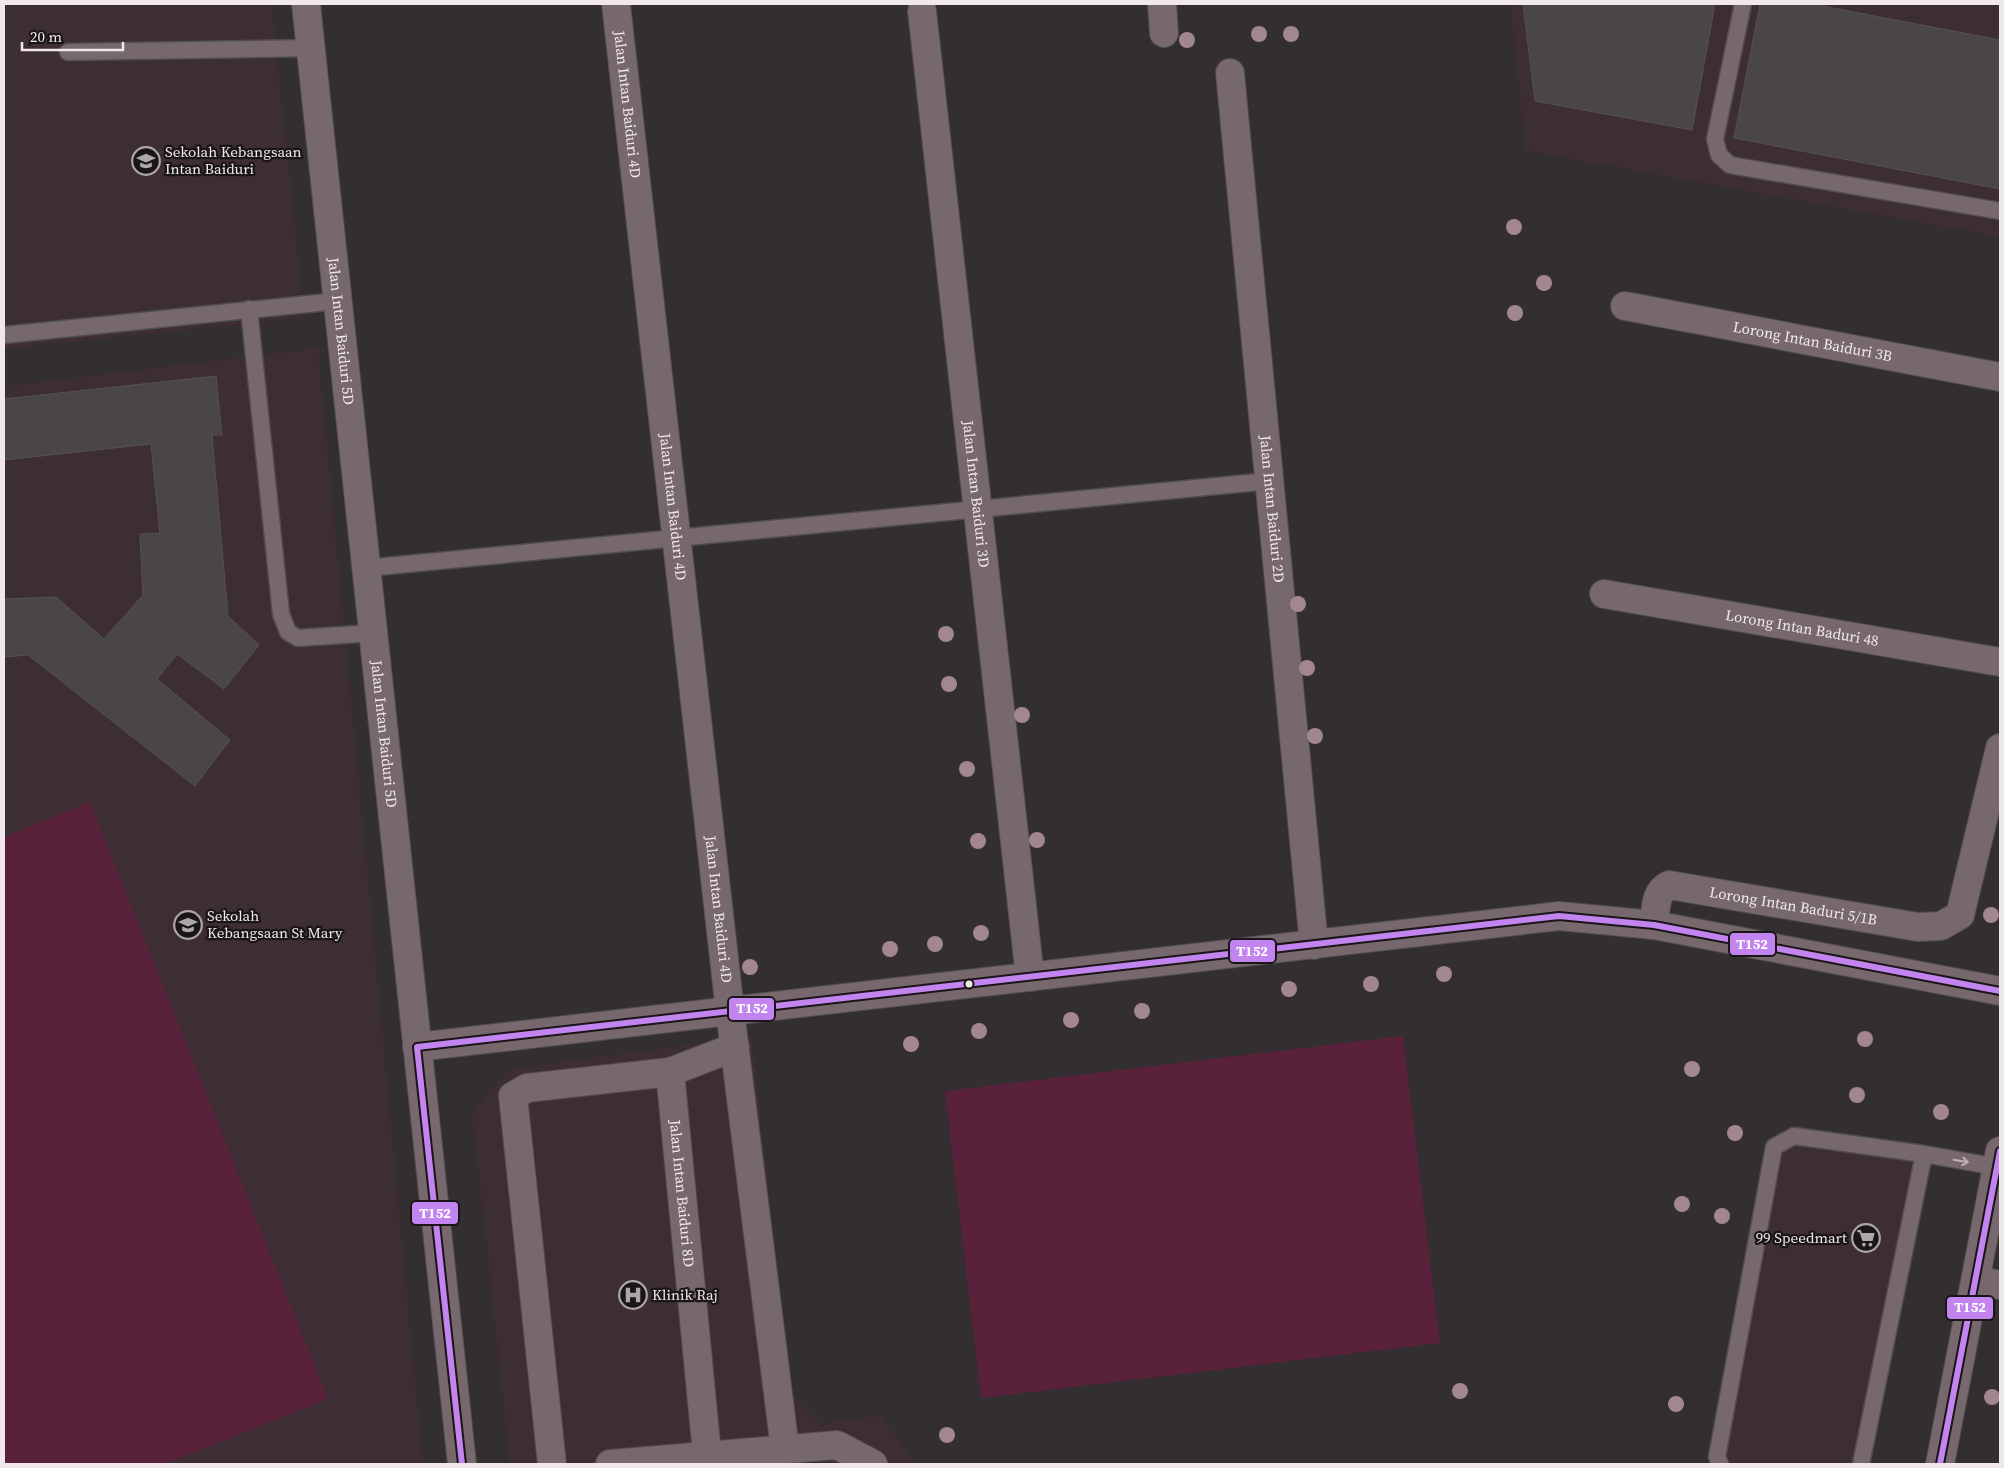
<svg xmlns="http://www.w3.org/2000/svg" width="2004" height="1468" viewBox="0 0 2004 1468" font-family="'Source Serif 4',serif">
<style>
.built{fill:#3d2e34}
.green{fill:#5a213b}
.building{fill:#4a4547;stroke:#565153}
.lines{fill:none;stroke-linecap:round;stroke-linejoin:round}
.service-casing{stroke:#504d4e;stroke-width:19}
.minor-casing{stroke:#504d4e;stroke-width:30}
.tertiary-casing{stroke:#504d4e;stroke-width:30}
.service{stroke:#76686d;stroke-width:16}
.minor{stroke:#76686d;stroke-width:28}
.tertiary{stroke:#76686d;stroke-width:28}
.bus-1-casing{stroke:#1a1517;stroke-width:10}
.bus-1{stroke:#c285f0;stroke-width:6}
.tree{fill:#a28791}
.oneway{stroke:#bfb5b9}
.bus-dot{fill:#f0e8eb;stroke:#1a1517;stroke-width:2}
.labels{text-anchor:middle;stroke-width:4.5;stroke-linejoin:round;paint-order:stroke}
.street-label{font-size:15px;fill:#f0e8eb;stroke:#1a1517}
.poi-label{font-size:15px;fill:#f0e8eb;stroke:#1a1517;text-anchor:start}
.line-badge{stroke:#1a1517;stroke-width:2}
.badge-label{font-size:14px;text-anchor:middle;font-weight:bold;fill:#fff}
</style>
<rect width="100%" height="100%" fill="#332e30"/>
<path class="built" d="M4,4H272L304,318L4,349Z
M1510,4H2000V237L1526,151Z
M318,348L423,1464H4V386Z
M752,1036L791,1392L822,1424L881,1415L917,1464H510L472,1112L509,1069Z
M1795,1144L1914,1162L1853,1464H1729L1725,1456L1781,1152Z"/>
<path class="green" d="M90,802L328,1399L165,1464H4V837Z
M1403,1036L1440,1343L981,1398L945,1091Z"/>
<path class="building" d="M1523,4H1715L1692,130L1535,101Z
M1760,4H1812L2000,40V189L1734,138Z
M216,376L222,435H212L228,616L259,645L224,689L177,654L157,679L230,740L195,786L28,655L4,657V599L56,597L104,639L143,595L140,534L160,533L151,444L4,460V399Z"/>
<g class="lines">
<defs>
<path id="service" d="M1743,4L1715,139L1719,155L1730,165L2000,211
M68,52L310,48
M249,309L281,614L288,632L298,638L373,633
M4,335L337,301
M366,568L1269,481
M1720,1464L1717,1457L1774,1147L1794,1136L1924,1154L1997,1167
M1861,1464L1924,1154"/>
<g id="minor">
<path id="s1" d="M306,4L462,1464"/>
<path id="s2" d="M616,4L730,1011L785,1449"/>
<path d="M1162,4L1164,33"/>
<path id="s3" d="M922,11L1030,977"/>
<path id="s4" d="M1230,73L1314,945"/>
<path id="s5" d="M1625,306L2000,377"/>
<path id="s6" d="M1604,594L2000,662"/>
<path id="s7" d="M1654,925C1656,911 1654,892 1669,885L1918,927L1941,926L1960,915L2000,748"/>
<path d="M417,1047L1559,916L1654,925L2000,991"/>
<path id="s8" d="M670,1072L708,1464"/>
<path d="M1976,1280L2000,1285"/>
<path d="M552,1464L513,1096L527,1088L670,1072L735,1047"/>
<path d="M610,1464L837,1445L873,1464"/>
</g>
<path id="tertiary" d="M1940,1464L2000,1151"/>
</defs>
<use href="#service" class="service-casing"/>
<use href="#minor" class="minor-casing"/>
<use href="#tertiary" class="tertiary-casing"/>
<use href="#service" class="service"/>
<use href="#minor" class="minor"/>
<use href="#tertiary" class="tertiary"/>
<defs>
<path id="bus-1" d="M462,1464L417,1047L1559,916L1654,925L2000,991
M1940,1464L2000,1151"/>
</defs>
<use href="#bus-1" class="bus-1-casing"/>
<use href="#bus-1" class="bus-1"/>
</g>
<g class="tree">
<circle cx="1259" cy="34" r="8"/>
<circle cx="1291" cy="34" r="8"/>
<circle cx="1187" cy="40" r="8"/>
<circle cx="1514" cy="227" r="8"/>
<circle cx="1544" cy="283" r="8"/>
<circle cx="1515" cy="313" r="8"/>
<circle cx="1298" cy="604" r="8"/>
<circle cx="946" cy="634" r="8"/>
<circle cx="1307" cy="668" r="8"/>
<circle cx="949" cy="684" r="8"/>
<circle cx="1022" cy="715" r="8"/>
<circle cx="1315" cy="736" r="8"/>
<circle cx="967" cy="769" r="8"/>
<circle cx="1037" cy="840" r="8"/>
<circle cx="978" cy="841" r="8"/>
<circle cx="1991" cy="915" r="8"/>
<circle cx="981" cy="933" r="8"/>
<circle cx="935" cy="944" r="8"/>
<circle cx="890" cy="949" r="8"/>
<circle cx="750" cy="967" r="8"/>
<circle cx="1444" cy="974" r="8"/>
<circle cx="1371" cy="984" r="8"/>
<circle cx="1289" cy="989" r="8"/>
<circle cx="1142" cy="1011" r="8"/>
<circle cx="1071" cy="1020" r="8"/>
<circle cx="979" cy="1031" r="8"/>
<circle cx="1865" cy="1039" r="8"/>
<circle cx="911" cy="1044" r="8"/>
<circle cx="1692" cy="1069" r="8"/>
<circle cx="1857" cy="1095" r="8"/>
<circle cx="1941" cy="1112" r="8"/>
<circle cx="1735" cy="1133" r="8"/>
<circle cx="1682" cy="1204" r="8"/>
<circle cx="1722" cy="1216" r="8"/>
<circle cx="1460" cy="1391" r="8"/>
<circle cx="1992" cy="1397" r="8"/>
<circle cx="1676" cy="1404" r="8"/>
<circle cx="947" cy="1435" r="8"/>
</g>
<defs><path id="oneway-shaft" d="M-6 0H5M1.5-3L5.5 0L1.5 3" fill="none" stroke-width="1.6" stroke-linecap="round" stroke-linejoin="round" transform="scale(1.25)"/></defs>
<use class="oneway" href="#oneway-shaft" transform="translate(1961 1161) rotate(10)"/>
<defs>
<symbol id="school-ring" viewBox="-11 -11 22 22"><circle r="9.5" fill="#1a1517" stroke="#aea7aa" stroke-width="1.5"/><path d="M0-5L7-2L0 1L-7-2ZM-4 1L0 2.5L4 1V4Q0 6-4 4Z" fill="#aea7aa"/></symbol>
<symbol id="supermarket-ring" viewBox="-11 -11 22 22"><circle r="9.5" fill="#1a1517" stroke="#aea7aa" stroke-width="1.5"/><path d="M-6-5.5h2.5l.6 2H6L4.5 2H-2.5L-4.4-4H-6ZM-1.5 3.2a1.3 1.3 0 1 0 .1 0ZM3 3.2a1.3 1.3 0 1 0 .1 0Z" fill="#aea7aa"/></symbol>
<symbol id="hospital-ring" viewBox="-11 -11 22 22"><circle r="9.5" fill="#1a1517" stroke="#aea7aa" stroke-width="1.5"/><path d="M-5-5h3v3.5h4V-5h3V5h-3V1.5h-4V5h-3Z" fill="#aea7aa"/></symbol>
</defs>
<g fill-rule="evenodd">
<use href="#school-ring" x="130" y="145" width="32" height="32"/>
<use href="#school-ring" x="172" y="909" width="32" height="32"/>
<use href="#supermarket-ring" x="1850" y="1222" width="32" height="32"/>
<use href="#hospital-ring" x="617" y="1279" width="32" height="32"/>
</g>
<circle class="bus-dot" cx="969" cy="984" r="4.5"/>
<g class="labels">
<g class="street-label">
<text dy="5" stroke="none"><textPath href="#s2" startOffset="101">Jalan Intan Baiduri 4D</textPath></text>
<text dy="5" stroke="none"><textPath href="#s1" startOffset="329">Jalan Intan Baiduri 5D</textPath></text>
<text dy="5" stroke="none"><textPath href="#s5" startOffset="191">Lorong Intan Baiduri 3B</textPath></text>
<text dy="5" stroke="none"><textPath href="#s3" startOffset="486">Jalan Intan Baiduri 3D</textPath></text>
<text dy="5" stroke="none"><textPath href="#s2" startOffset="506">Jalan Intan Baiduri 4D</textPath></text>
<text dy="5" stroke="none"><textPath href="#s4" startOffset="438">Jalan Intan Baiduri 2D</textPath></text>
<text dy="5" stroke="none"><textPath href="#s6" startOffset="201">Lorong Intan Baduri 48</textPath></text>
<text dy="5" stroke="none"><textPath href="#s1" startOffset="734">Jalan Intan Baiduri 5D</textPath></text>
<text dy="5" stroke="none"><textPath href="#s7" startOffset="171">Lorong Intan Baduri 5/1B</textPath></text>
<text dy="5" stroke="none"><textPath href="#s2" startOffset="911">Jalan Intan Baiduri 4D</textPath></text>
<text dy="5" stroke="none"><textPath href="#s8" startOffset="122">Jalan Intan Baiduri 8D</textPath></text>
</g>
<g class="poi-label">
<text x="165" y="157">Sekolah Kebangsaan<tspan x="165" dy="17">Intan Baiduri</tspan></text>
<text x="207" y="921">Sekolah<tspan x="207" dy="17">Kebangsaan St Mary</tspan></text>
<text x="1847" y="1243" text-anchor="end">99 Speedmart</text>
<text x="652" y="1300">Klinik Raj</text>
</g>
</g>
<g class="line-badge">
<rect x="1729" y="932" width="47" height="24" rx="5" fill="#c285f0"/>
<rect x="1229" y="939" width="47" height="24" rx="5" fill="#c285f0"/>
<rect x="728" y="997" width="47" height="24" rx="5" fill="#c285f0"/>
<rect x="411" y="1201" width="48" height="24" rx="5" fill="#c285f0"/>
<rect x="1946" y="1296" width="48" height="24" rx="5" fill="#c285f0"/>
</g>
<g class="badge-label">
<text x="1752" y="949">T152</text>
<text x="1252" y="956">T152</text>
<text x="752" y="1013">T152</text>
<text x="435" y="1218">T152</text>
<text x="1970" y="1312">T152</text>
</g>
<rect width="2004" height="1468" fill="none" stroke="#f0e8eb" stroke-width="10"/>
<path d="M22 42v8h101v-8" fill="none" stroke="#f0e8eb" stroke-width="2.5"/>
<text x="30" y="42" font-size="15" fill="#f0e8eb" stroke="#1a1517" stroke-width="4" paint-order="stroke">20 m</text>
</svg>
